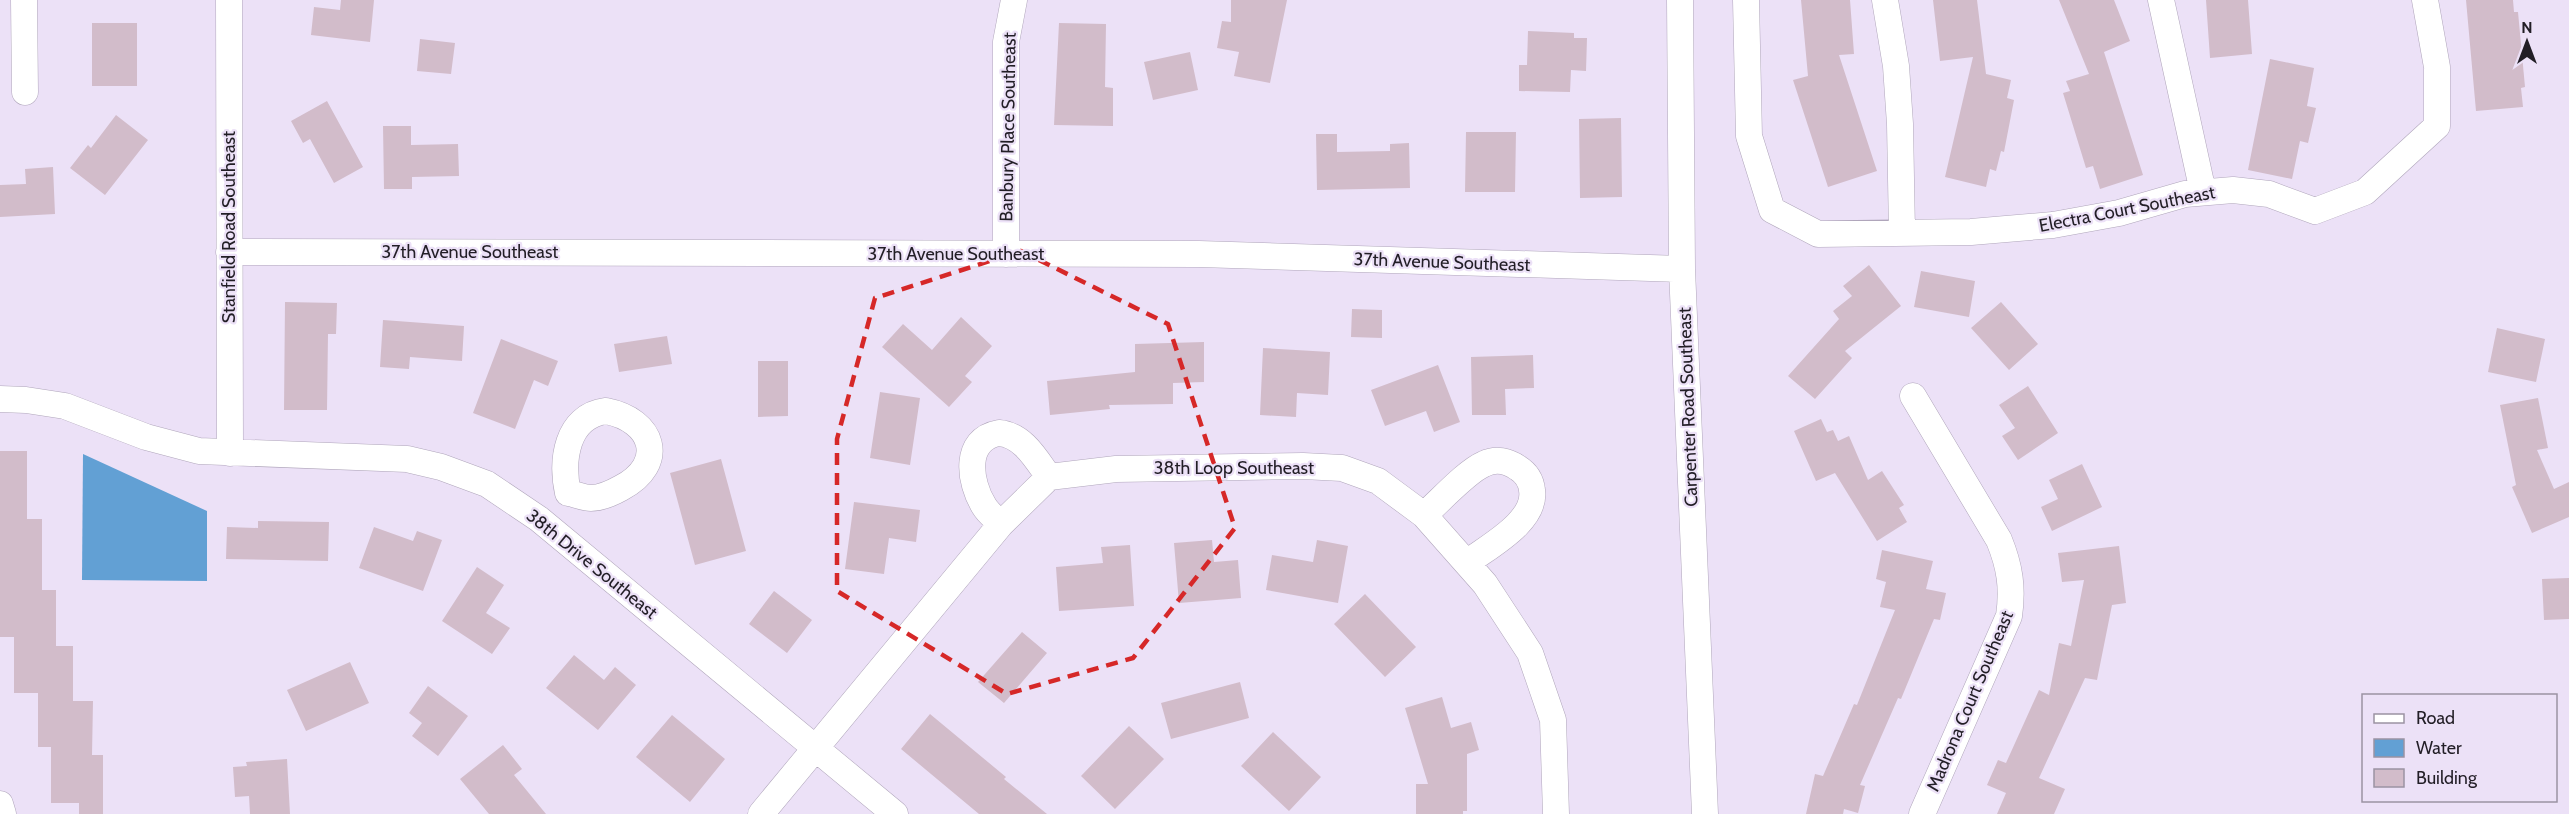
<svg xmlns="http://www.w3.org/2000/svg" width="2569" height="814" viewBox="0 0 2569 814" font-family="Cabin,sans-serif">
<style>
.water{fill:#62a0d4}
.building{fill:#d2bcca}
.lines{fill:none;stroke-linecap:round;stroke-linejoin:round}
.minor-casing{stroke:#b0a6bb;stroke-width:27}
.minor{stroke:#fff;stroke-width:26}
.marked{fill:none;stroke:#d62828;stroke-width:4.5;stroke-dasharray:12 8;stroke-linejoin:round}
.labels{text-anchor:middle;stroke-width:4.5;stroke-linejoin:round;paint-order:stroke}
.street-label{font-size:18px;fill:#221e26;stroke:#ece1f7}
</style>
<rect width="100%" height="100%" fill="#ece1f7"/>
<path class="water" d="M83,454L207,511V581L82,580Z"/>
<path class="building" d="M341,0H374L370,42L311,35L314,7L340,10Z
M1231,0H1287L1270,83L1234,76L1239,52L1217,48L1222,21L1231,22Z
M1801,0H1850L1854,54L1839,55L1877,171L1828,187L1793,80L1808,76Z
M1933,0H1977L1986,74L2011,80L2007,98L2014,100L2004,152L2001,151L1996,171L1990,169L1986,187L1945,177L1973,57L1940,61Z
M2059,0H2114L2130,41L2104,52L2143,175L2100,189L2093,166L2086,168L2063,93L2070,91L2066,81L2089,74Z
M2206,0H2248L2252,54L2210,58Z
M2466,0H2513L2514,12H2518L2525,87L2521,88L2523,107L2476,111Z
M92,23H137V86H92Z
M1059,23L1106,24L1105,87L1113,88V126L1054,125Z
M1528,31L1574,33V38H1587L1586,71L1571,70L1570,92L1519,91V65H1527Z
M420,39L455,43L451,74L417,71Z
M1190,52L1198,90L1153,100L1144,62Z
M2270,59L2314,68L2307,106L2316,108L2308,143L2300,141L2292,179L2248,170Z
M327,101L363,167L334,183L310,139L303,143L291,121Z
M116,115L148,140L105,195L70,168L88,145L91,148Z
M1621,118L1622,197L1580,198L1579,119Z
M383,126H411V145L458,144L459,176L412,177V189H384Z
M1466,132H1516L1515,192H1465Z
M1316,134H1337V152L1390,151V144L1409,143L1410,188L1317,190Z
M53,167L55,214L0,217V185L26,184L25,169Z
M1869,265L1901,306L1845,351L1852,358L1815,399L1788,376L1839,319L1833,311L1852,296L1843,286Z
M1921,271L1975,281L1969,317L1914,307Z
M285,302L337,303L336,334H328L327,410H284Z
M2001,302L2038,344L2009,370L1971,328Z
M1352,309L1382,310V338L1351,337Z
M961,317L992,346L965,376L972,382L949,407L882,347L903,324L932,350Z
M383,320L464,326L462,361L410,357L409,369L380,367Z
M2497,328L2545,339L2536,382L2488,372Z
M667,336L672,364L619,372L614,344Z
M501,339L558,361L548,386L534,380L515,429L473,413Z
M1204,342V382L1173,383V404L1109,405L1110,409L1050,415L1047,381L1135,372V344Z
M1263,348L1330,352L1328,395L1297,393L1296,417L1260,415Z
M1533,355L1534,388L1505,389L1506,415H1472L1471,357Z
M758,361H788V416L758,417Z
M1438,365L1460,422L1434,432L1426,411L1385,426L1371,390Z
M2028,386L2058,433L2018,460L2002,436L2015,428L1999,405Z
M880,392L920,398L910,465L870,458Z
M2538,398L2548,448L2537,450L2554,489L2569,482V517L2532,533L2512,487L2516,485L2500,405Z
M1821,419L1827,432L1833,430L1838,441L1849,436L1868,480L1882,471L1904,505L1899,508L1907,522L1877,541L1835,473L1816,481L1794,431Z
M0,451H27V519H42V590H56V646H73V701H93L92,755H103V814H79V803H51V747H38V693H14V637H0Z
M721,459L746,551L695,565L670,473Z
M2082,464L2102,507L2052,531L2041,507L2058,499L2049,480Z
M854,502L920,510L916,542L889,538L884,574L845,569Z
M258,521L329,522L328,561L226,559L227,527L258,528Z
M374,527L413,541L417,531L442,540L423,591L359,568Z
M1212,540L1214,562L1238,560L1241,598L1179,603L1174,543Z
M1317,540L1348,546L1338,603L1266,590L1272,555L1313,562Z
M1130,545L1134,606L1059,611L1056,567L1103,563L1101,547Z
M2119,546L2126,603L2112,605L2097,680L2085,678L2039,778L2065,789L2054,814H1997L2006,793L1987,785L1998,760L2006,763L2039,690L2049,695L2059,643L2071,646L2084,580L2062,582L2058,553Z
M1882,550L1933,561L1926,589L1946,593L1940,620L1934,619L1901,699L1898,698L1860,785L1865,786L1858,813L1844,809L1843,814H1806L1815,774L1823,776L1854,704L1857,705L1895,610L1880,607L1886,582L1876,579Z
M477,567L504,585L486,613L510,628L492,654L442,621Z
M2569,578V619L2544,620L2542,579Z
M774,591L812,620L787,653L749,624Z
M1365,594L1416,647L1385,677L1334,624Z
M1022,632L1047,653L1004,703L978,682Z
M574,655L604,680L615,667L636,685L598,730L546,688Z
M350,662L369,703L306,731L287,690Z
M1240,682L1249,718L1171,739L1161,703Z
M428,686L468,716L438,756L412,736L422,723L409,713Z
M1442,697L1451,728L1471,722L1479,750L1467,754V811H1463V814H1416V784H1428L1405,708Z
M930,714L1006,777L1004,779L1047,814H979L901,749Z
M672,715L725,759L690,802L636,757Z
M1129,726L1164,759L1115,809L1081,776Z
M1273,732L1321,777L1289,811L1241,766Z
M503,745L522,769L514,775L546,814H489L460,779Z
M287,759L290,814H250L249,796L235,797L233,767L247,766L246,762Z"/>
<g class="lines">
<defs>
<path id="minor" d="M24,0L25,92
M229,0L230,453
M1680,0L1682,269L1705,814
M1746,0L1749,136L1772,210L1818,234L1971,232L2053,225L2119,213L2185,194L2233,190L2269,194L2315,211L2365,192L2437,126V67L2425,0
M1885,0L1896,66L1900,124L1902,233
M2161,0L2203,192
M229,252L1199,254L1682,269
M1006,254V42L1014,0
M1913,396L1999,540C2010,567 2013,588 2009,616L1922,814
M0,399L26,400L65,406L146,437L199,451L407,459L441,467L487,484L539,519L895,814
M606,411C653,420 668,463 621,488C612,493 601,498 591,498C584,498 575,494 568,493C561,461 566,416 606,411Z
M1424,515C1439,502 1467,471 1484,464C1496,458 1508,461 1518,468C1526,473 1531,481 1532,490C1537,521 1489,546 1468,562
M1001,524C995,518 988,513 984,506C969,482 963,439 999,433C1023,435 1036,459 1049,477
M0,804L3,814
M761,814L1001,524L1049,477L1116,469L1303,466L1342,468L1378,481L1424,515L1485,584L1530,653L1553,720L1556,814"/>
</defs>
<use href="#minor" class="minor-casing"/>
<use href="#minor" class="minor"/>
</g>
<path class="marked" d="M1021,251L1168,324L1235,528L1133,658L1007,694L837,591V439L875,298Z"/>
<g class="labels">
<g class="street-label">
<text transform="translate(1008 127) rotate(-89)" y="6">Banbury Place Southeast</text>
<text transform="translate(2127 209) rotate(-11)" y="6">Electra Court Southeast</text>
<text transform="translate(229 227) rotate(-90)" y="6">Stanfield Road Southeast</text>
<text x="470" y="258">37th Avenue Southeast</text>
<text x="956" y="260">37th Avenue Southeast</text>
<text transform="translate(1442 262) rotate(2)" y="6">37th Avenue Southeast</text>
<text transform="translate(1688 407) rotate(-92)" y="6">Carpenter Road Southeast</text>
<text x="1234" y="474">38th Loop Southeast</text>
<text transform="translate(592 564) rotate(39)" y="6">38th Drive Southeast</text>
<text transform="translate(1970 701) rotate(-67)" y="6">Madrona Court Southeast</text>
</g>
</g>
<rect x="2362" y="694" width="195" height="108" fill="#ece1f7" stroke="#9b93a3" stroke-width="1.5"/>
<rect x="2374" y="714" width="30" height="9" fill="#ffffff" stroke="#9b93a3" stroke-width="1.5"/>
<text x="2416" y="724" font-size="18" fill="#221e26">Road</text>
<rect x="2374" y="739" width="30" height="18" fill="#62a0d4" stroke="#9b93a3" stroke-width="1.5"/>
<text x="2416" y="754" font-size="18" fill="#221e26">Water</text>
<rect x="2374" y="769" width="30" height="18" fill="#d2bcca" stroke="#9b93a3" stroke-width="1.5"/>
<text x="2416" y="784" font-size="18" fill="#221e26">Building</text>
<g transform="translate(2527 42)" stroke="#ece1f7" stroke-width="4.5" paint-order="stroke">
<path d="M0-4.5L10 22L0 15L-10 22Z" fill="#221e26"/>
<text y="-9" font-size="16" font-weight="bold" text-anchor="middle" fill="#221e26">N</text>
</g>
</svg>
